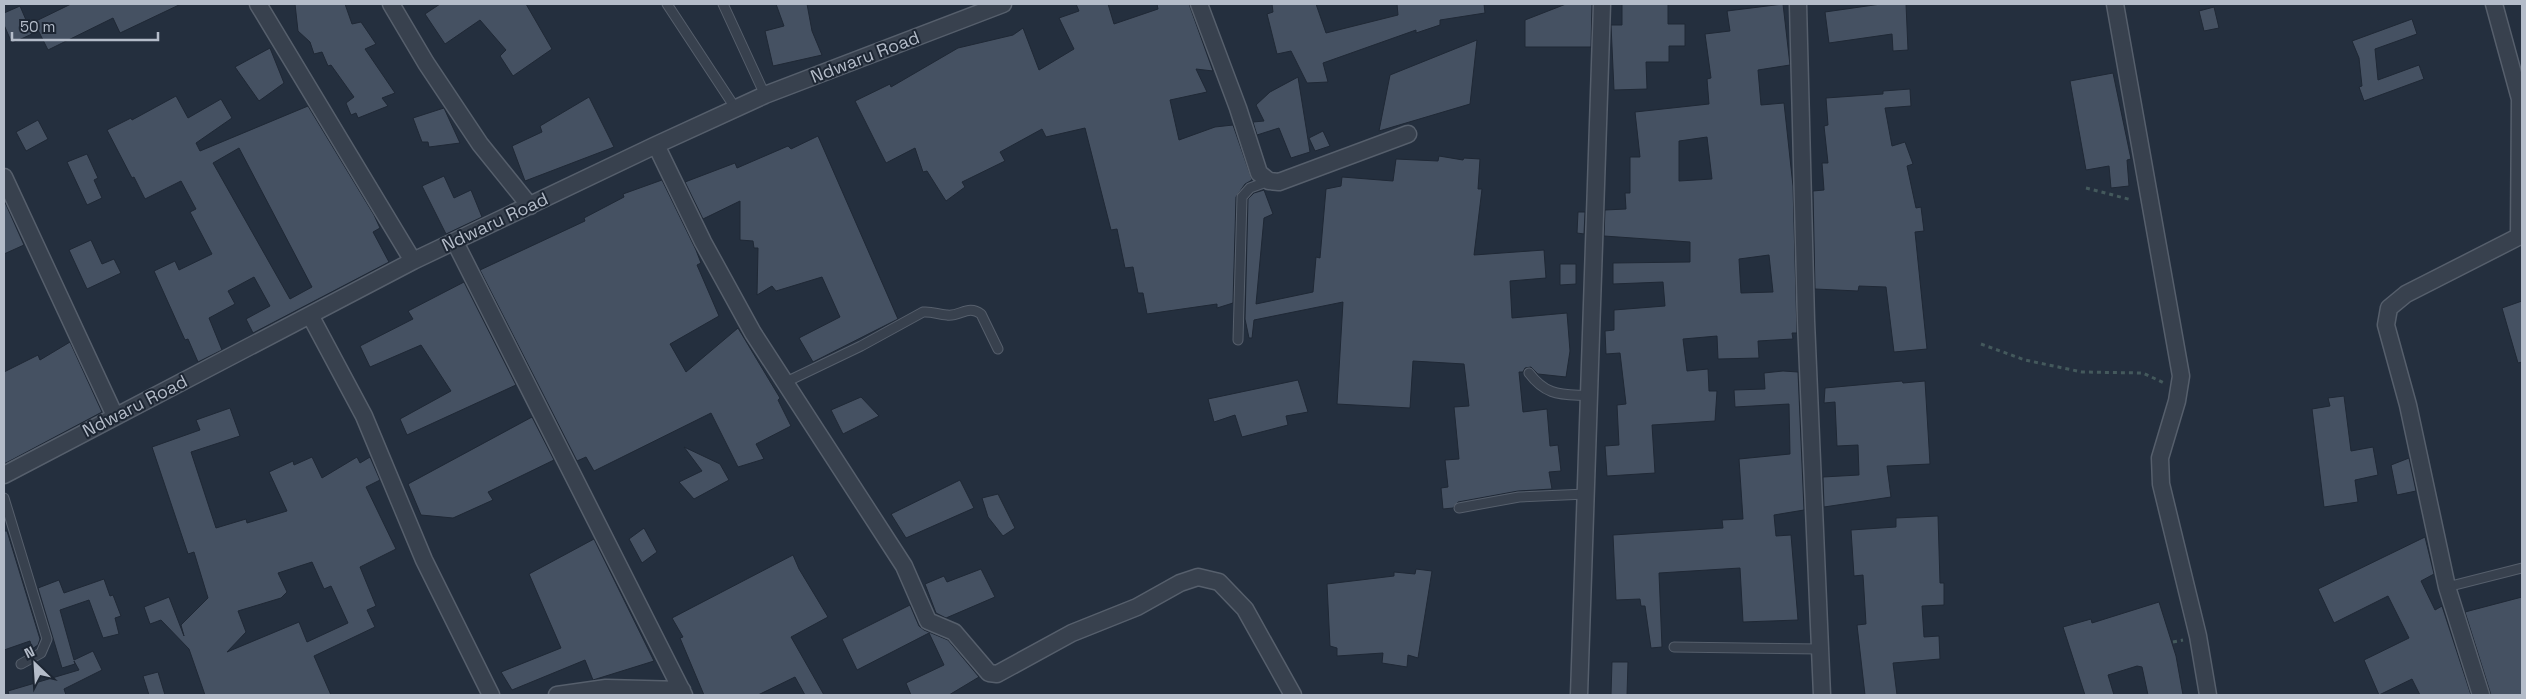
<svg xmlns="http://www.w3.org/2000/svg" width="2526" height="699" viewBox="0 0 2526 699" font-family="'Space Grotesk',sans-serif">
<style>
.building{fill:#455162;stroke:#1f2835;fill-rule:evenodd}
.lines{fill:none;stroke-linecap:round;stroke-linejoin:round}
.lane-casing{stroke:#565f6c;stroke-width:11}
.street-casing{stroke:#565f6c;stroke-width:19}
.path{stroke:#44595c;stroke-width:3;stroke-dasharray:4 4;stroke-linecap:butt}
.lane{stroke:#38414e;stroke-width:9}
.street{stroke:#38414e;stroke-width:16}
.labels{text-anchor:middle;stroke-width:4;stroke-linejoin:round;paint-order:stroke}
.street-label{font-size:18px;fill:#b4bcc9;stroke:#1d2633}
</style>
<rect width="100%" height="100%" fill="#242f3e"/>
<path class="building" d="M71,4H181L120,33L113,18L48,50L34,22Z
M295,4H345L352,24L361,22L376,44L365,49L395,93L382,98L388,106L358,118L356,113L351,115L346,103L354,97L331,65L328,66L322,52L314,54L310,42L298,31Z
M440,4H526L552,49L513,76L500,56L506,50L480,20L445,44L425,14Z
M776,4H807L812,31L822,55L773,66L765,31L784,26Z
M1076,4H1108L1114,24L1158,9L1157,4H1189L1213,71L1196,69L1207,92L1170,100L1179,140L1215,127L1233,125L1252,180L1245,184L1236,197L1233,303L1217,308V304L1147,314L1143,293H1138L1133,267L1125,268L1117,229L1111,230L1085,128L1046,137L1042,129L1000,152L1005,161L962,182L965,187L946,201L927,171L923,172L915,148L886,163L855,101L890,84L891,87L958,48L1013,35L1023,28L1039,70L1074,49L1059,18L1079,11Z
M1272,4H1316L1326,33L1398,15L1397,4H1484L1485,13L1440,20V25L1416,33V30L1323,63L1328,82L1307,83L1291,51L1277,54L1267,14L1273,12Z
M1566,4H1592L1591,47H1525V20Z
M1622,4H1668V24H1685V46H1669V62H1646L1647,89L1614,90L1611,25H1622Z
M1783,4L1790,65L1758,70L1761,105L1784,103L1793,186L1797,333H1792L1793,339L1758,341L1759,358L1718,359L1717,336L1683,339L1687,371L1708,369L1709,391H1717L1715,421L1652,425L1655,473L1607,476L1605,446L1619,445L1617,405L1626,404L1620,353L1606,354L1605,331L1614,330V310L1665,306L1663,282L1613,284V263L1690,262V242L1604,236L1605,210L1626,209L1625,193H1630V157H1640L1635,112L1709,104L1707,79L1711,78L1705,34L1730,31L1727,11ZM1707,137L1712,179L1679,181V141ZM1769,255L1773,292L1741,293L1739,259Z
M1881,4H1906L1908,50L1893,51L1892,34L1829,43L1825,12Z
M20,6L32,34L12,43L4,25V13Z
M2214,7L2219,28L2204,31L2199,11Z
M2412,19L2417,34L2375,49L2378,80L2419,65L2424,79L2364,101L2359,87L2362,86L2359,58L2352,41Z
M1477,40L1470,104L1379,131L1390,75Z
M270,48L284,83L259,101L235,67Z
M2113,73L2131,159L2127,160L2129,186L2111,188L2109,166L2086,170L2070,81Z
M1298,77L1310,152L1291,158L1279,128L1257,135L1253,122L1264,121L1256,105L1270,92Z
M1910,89L1911,106L1885,108L1892,146L1905,142L1913,164L1907,166L1916,208L1921,207L1924,231L1915,232L1927,349L1894,352L1886,287L1859,286L1858,291L1815,289L1813,191L1824,190L1822,163H1828L1824,126L1828,125L1826,98L1883,94V91Z
M176,96L188,118L221,99L232,118L196,143L200,151L308,106L374,215L380,228L373,232L389,262L253,333L246,319L270,306L254,277L228,291L235,304L209,318L222,350L198,362L188,339L185,340L154,271L175,261L179,270L212,254L190,212L196,209L181,181L145,199L134,177L132,178L107,130L131,118L132,120ZM239,148L312,287L290,299L213,163Z
M589,97L614,147L525,181L512,146L542,132L540,126Z
M444,108L460,143L429,147L428,142H422L413,118Z
M38,120L48,139L26,151L16,132Z
M1323,131L1330,146L1315,151L1309,138Z
M818,136L898,319L813,362L799,338L840,317L822,277L776,291L772,286L757,295L758,248H754L753,241L740,240V201L703,219L685,182L735,163L737,168L788,146L791,149Z
M87,154L98,178L94,180L102,198L87,205L67,162Z
M1439,156L1463,160L1464,158L1480,159L1478,189H1482L1474,255L1544,250L1546,278L1510,281L1512,318L1567,313L1570,351L1566,377L1538,374L1531,367L1525,368L1523,372H1519L1523,412L1547,409L1550,446L1558,445L1561,471L1549,472L1552,489L1518,491L1458,502L1453,508L1443,509L1441,488L1448,487L1445,460L1459,459L1454,407L1469,406L1464,364L1413,361L1410,408L1337,404L1343,302L1254,320L1252,338H1249L1245,319L1248,199L1254,193L1264,190L1273,214L1264,218L1256,304L1313,292L1316,257L1320,258L1326,189L1341,186L1342,177L1393,181L1396,159L1438,161Z
M444,176L454,198L471,190L482,217L446,234L422,186Z
M662,180L696,250L701,263L697,265L719,316L670,344L686,372L738,328L780,398L778,400L791,426L756,444L764,459L738,467L711,413L594,471L586,457L577,461L480,270L585,221L584,218L624,197L623,194Z
M4,200L24,245L4,254Z
M1578,212H1585L1584,234L1577,233Z
M91,240L102,264L114,259L121,273L87,289L69,250Z
M1560,264H1576V284L1560,285Z
M464,282L516,385L407,435L400,419L451,391L421,345L370,367L360,346L413,319L408,311Z
M2522,301V362L2518,363L2502,308Z
M70,342L102,412L4,464V372L38,355L40,360Z
M1783,371L1798,372L1804,510L1774,515L1776,536L1791,535L1798,620L1743,622L1740,568L1659,573L1662,647L1651,648L1645,606H1641L1640,599L1616,600L1613,535L1723,528L1722,520L1743,519L1739,459L1790,454L1789,404L1735,407L1734,390L1765,389L1764,373Z
M1298,380L1308,412L1286,416L1288,425L1242,437L1235,415L1214,422L1208,399Z
M1902,381L1903,383L1925,381L1930,464L1887,466L1891,497L1824,507L1823,477L1859,475L1858,445L1837,446L1835,402L1824,403L1825,388Z
M2344,396L2351,451L2373,447L2378,475L2355,480L2358,502L2324,507L2312,409L2330,406L2328,398Z
M861,397L879,416L843,434L831,410Z
M230,408L240,436L191,452L216,528L246,519L247,523L287,511L269,472L293,461L294,465L312,457L322,478L357,457L360,463L370,457L380,480L366,487L396,549L360,567L376,606L367,610L375,627L314,656L331,695H205L189,649L161,620L150,624L144,607L169,597L184,636L181,625L208,598L194,552L188,554L152,447L200,430L196,420ZM312,562L324,589L331,586L348,623L307,642L299,622L227,652L246,632L238,611L281,598L287,592L278,573Z
M532,417L554,460L488,492L493,500L453,518L421,515L408,484Z
M684,447L720,464L729,480L694,499L679,482L702,471Z
M2409,458L2416,491L2397,495L2391,465Z
M960,480L974,508L906,538L891,514Z
M998,494L1015,528L1003,536L988,517L982,498Z
M1938,516L1940,583H1944V605L1922,606L1924,637L1939,636L1940,659L1893,663L1897,695H1865L1857,625L1866,624L1863,575L1854,576L1851,530L1896,527V518Z
M644,528L657,552L642,563L629,539Z
M4,531H7L40,639L38,645L32,649L30,641L4,650Z
M2425,537L2434,574L2421,581L2435,610L2442,606L2471,695H2420L2412,679L2379,695L2364,660L2409,638L2388,596L2334,623L2318,589Z
M594,539L654,661L593,680L585,660L512,690L501,672L561,648L529,574Z
M793,555L799,569L828,617L791,637L824,695H805L795,677L758,695H704L680,638L683,637L672,618Z
M981,569L995,597L946,618L936,613L925,584L944,576L947,582Z
M1416,569L1432,571L1418,658L1408,655L1407,667L1382,663L1383,653L1337,656V648L1330,646L1327,584L1394,576V572L1415,574Z
M104,579L110,596L113,595L121,616L115,618L119,634L103,638L89,600L60,610L74,660L93,651L102,670L64,689L66,695H9L8,691L79,670L74,661L75,664L62,668L38,588L59,580L64,593Z
M2522,597V695H2491L2465,612Z
M2159,602L2176,656L2183,695H2148L2142,667L2137,666L2108,675L2114,695H2085L2063,627L2091,619L2092,623Z
M910,605L919,626L924,630L948,640L979,677L949,695H911L906,683L944,665L929,633L857,670L842,639Z
M1612,662H1628L1627,695H1611Z
M158,672L165,695H149L143,676Z"/>
<g class="lines">
<defs>
<path id="lane" d="M667,4L736,109
M723,4L765,95
M1238,340L1242,197L1250,188L1269,181
M1529,373C1547,397 1562,394 1589,396
M786,382L861,346L923,312C933,311 938,315 947,315C960,317 968,304 981,314L998,349
M4,498L47,639L41,653L21,664
M1459,508L1519,497L1586,494
M2447,587L2522,568
M1674,647L1820,649"/>
<path id="street" d="M258,4L413,261
M391,4L426,63L480,144L530,206
M1199,4L1238,108L1259,173L1269,181L1279,182L1408,134
M1798,4L1806,321L1822,695
M2115,4L2181,376L2177,401L2160,458L2161,484L2198,636L2208,695
M2494,4L2520,99L2519,237
M656,145L703,242L753,333L904,566L928,621L954,632L989,673L997,674L1072,633L1137,607L1180,583L1198,577L1219,582L1245,609L1293,695
M4,177L115,416
M455,242L684,695
M310,315L364,416L424,560L491,695
M4,475L413,261L656,145L765,95L1003,4
M557,695L606,688L682,690
M1579,695L1602,4
M2481,695L2447,587L2408,405L2386,325L2389,308L2406,294L2522,235"/>
</defs>
<use href="#lane" class="lane-casing"/>
<use href="#street" class="street-casing"/>
<path class="path" d="M2086,188L2132,200
M1981,344L2025,360L2082,372L2143,373L2164,383
M2173,642L2183,640"/>
<use href="#lane" class="lane"/>
<use href="#street" class="street"/>
</g>
<g class="labels">
<g class="street-label">
<text transform="translate(865 57) rotate(-21)" y="6">Ndwaru Road</text>
<text transform="translate(495 222) rotate(-25)" y="6">Ndwaru Road</text>
<text transform="translate(135 406) rotate(-27)" y="6">Ndwaru Road</text>
</g>
</g>
<rect width="2526" height="699" fill="none" stroke="#b4bcc9" stroke-width="10"/>
<g transform="translate(35 664) rotate(335)" stroke="#1d2633" stroke-width="4" paint-order="stroke">
<path d="M0-4L9 19L0 12L-9 19Z" fill="#b4bcc9"/>
<text y="-8" font-size="14" font-weight="bold" text-anchor="middle" fill="#b4bcc9">N</text>
</g>
<path d="M12 32v8h146v-8" fill="none" stroke="#b4bcc9" stroke-width="2.5"/>
<text x="20" y="32" font-size="15" fill="#b4bcc9" stroke="#1d2633" stroke-width="4" paint-order="stroke">50 m</text>
</svg>
